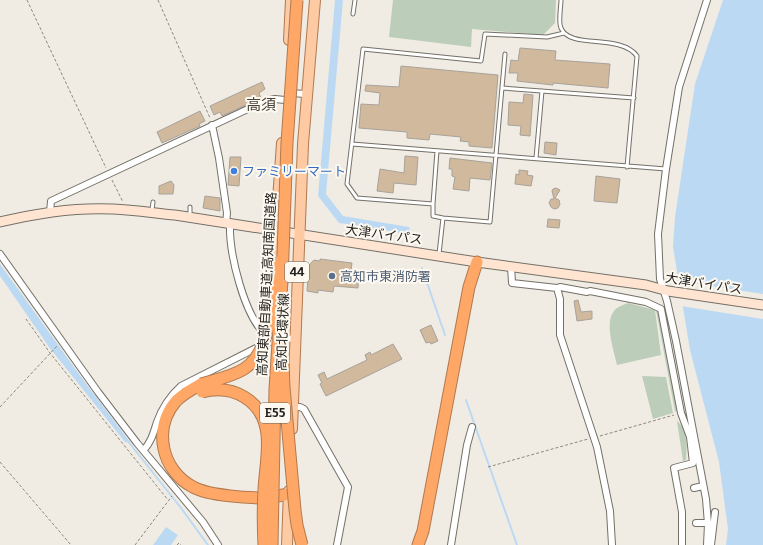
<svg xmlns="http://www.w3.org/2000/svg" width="763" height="545" viewBox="0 0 763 545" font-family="Bitter,'Noto Sans JP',serif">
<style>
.green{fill:#bcceba}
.water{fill:#bcd9f3}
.pier{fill:#f0ece3}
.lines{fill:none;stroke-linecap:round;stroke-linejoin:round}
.stream{stroke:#bcd9f3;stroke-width:2}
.building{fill:#d0b99c;stroke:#a8a29b}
.lane-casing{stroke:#747068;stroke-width:5}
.street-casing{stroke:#747068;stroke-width:8}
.secondary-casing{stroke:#747068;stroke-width:11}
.primary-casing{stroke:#b2794e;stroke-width:12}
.highway-casing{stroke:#b2794e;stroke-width:13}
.path{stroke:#8b8882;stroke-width:1;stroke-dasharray:3 2;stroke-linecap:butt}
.lane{stroke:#fff;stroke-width:3}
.street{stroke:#fff;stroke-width:6}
.secondary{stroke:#ffe5d1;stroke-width:9}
.primary{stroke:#fecaa4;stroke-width:10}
.highway{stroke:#fea767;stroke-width:11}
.highway-bridge-casing{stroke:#b2794e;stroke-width:13;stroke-linecap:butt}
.highway-bridge{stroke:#fea767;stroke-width:11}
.shop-dot{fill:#3f7fe0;stroke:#fdf9f0;stroke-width:1.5}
.service-dot{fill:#5c6f8a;stroke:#fdf9f0;stroke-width:1.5}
.labels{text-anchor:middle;stroke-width:4;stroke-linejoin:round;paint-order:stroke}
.shield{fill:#fdf9f0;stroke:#65635e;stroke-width:1}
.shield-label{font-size:12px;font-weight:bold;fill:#242320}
.shop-label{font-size:13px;fill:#366cbe;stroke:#fdf9f0;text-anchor:start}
.street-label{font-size:13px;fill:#242320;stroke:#fdf9f0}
.service-label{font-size:13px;fill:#4e5e75;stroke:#fdf9f0;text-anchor:start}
.quarter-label{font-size:15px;fill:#47443d;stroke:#fdf9f0}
</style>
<rect width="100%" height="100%" fill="#f0ece3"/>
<path class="green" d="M393,0H556L555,23L543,35L472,29L471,47L389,37Z
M628,303L655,310L661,355L617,365C614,351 604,323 614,311C617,307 623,305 628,303Z
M656,310H659L673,383L677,411L675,412Z
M642,376L666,377L673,413L653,419Z
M677,421C688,430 687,447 686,460L683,461Z"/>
<path class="water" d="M335,0H343L326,194L343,216L409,227L413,237L405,236V234L368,227L339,223L318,196Z
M723,0H763V545H726L728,529L719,462L690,350L673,247L675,217L695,84Z
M0,264L84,381L130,442H125L49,347L0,276Z
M166,527L178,535L171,545H153Z"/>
<path class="pier" d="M677,281L763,294V319L681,306Z"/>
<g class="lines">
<path class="stream" d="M422,268L445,335
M466,400L517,545
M127,440L181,508L208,545"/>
</g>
<path class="building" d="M520,48L556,51L555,60L610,64L608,88L553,83V85L517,81L518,73H509L511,60L518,61Z
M401,66L498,75L492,148L469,146V142L460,141L461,137L430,134L429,140L407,138V132L359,128L361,104L379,105L380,93L365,91L366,85L399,87Z
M262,82L265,89L259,93L261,98L222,116L220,112L214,115L210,106Z
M524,94L533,95L530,136L520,135L521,126L508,125L509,102L523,103Z
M200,111L205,121L199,124L200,126L162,143L157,132Z
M545,142L557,143L556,155L544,153Z
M405,156L418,157L416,185L394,183L393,193L377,191L380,169L404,173Z
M230,157H241L239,186L228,185Z
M450,158L492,163L490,180L470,178L469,191L453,189L455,177L452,176V169H449Z
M519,170L528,171L527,175L533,176L531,186L515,184L516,174L519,175Z
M596,176L620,179L617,203L594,201Z
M171,181L174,185L173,194H159V186Z
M556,188L560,190L555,198L559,200L560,204L558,208L554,209L551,207L549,203L551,199H554L552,191L553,189Z
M205,196L220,198V211L203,208Z
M548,219L560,220L559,228L547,227Z
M320,259L352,263L351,270L359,271L358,288L334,286L333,292L318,290V293L307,291L309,265L314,260L320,261Z
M578,300L581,312L592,311V319L577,321L574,301Z
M431,325L438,341L431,344L430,342L426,343L420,330Z
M393,344L402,359L326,396L320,384L322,383L318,375L324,372L327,379L367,360L365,355L370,352L371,355Z"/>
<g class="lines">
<defs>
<path id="lane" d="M561,0C561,7 558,22 561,28C570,50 620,33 637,56L627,167
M353,14L355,0
M502,88L634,98
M352,144L666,169
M437,151L433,204L357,198L347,184L363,49L481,61L485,34L547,37L564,33
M536,158L542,91
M433,204V216L443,218L439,254
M152,210L153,202
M190,216V207
M443,218L490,222L505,54"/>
<path id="street" d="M707,0L679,87L666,169L658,234L660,279L667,301L676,341L706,499L708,524L707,545
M289,93L307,94
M212,125L219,158L227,213L226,224
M50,212L51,201L265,101L275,99L285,100
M230,224C229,253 244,317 267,336
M0,254L98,392L137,443L203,522L218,545
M511,266L512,283L557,288L560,299V335L597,447L610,511L612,545
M557,288L560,287L587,292L590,291L646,302L661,309L681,413L690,437
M291,407H300L304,409L348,487L337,545
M144,450C152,440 153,434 157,422C162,408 170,396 181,386L264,344L283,338L294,339
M694,488L703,486
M696,523H708
M451,545L467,445L472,427
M682,545V512L674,468L693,463L690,437L692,436
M711,545L715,512"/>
<path id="secondary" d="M0,222C37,213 75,207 113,209C134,210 154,213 175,215L477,262L646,285L668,291L763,305"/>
<path id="primary" d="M289,40L291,0
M275,269L277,214L282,143
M292,429L303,144L315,0
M287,545L289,491"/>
<path id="highway" d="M201,384C192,389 183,394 176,401C152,429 162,471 193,487C209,496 250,498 268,498C275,497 282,495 289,494
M418,545L423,531L469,287L477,262"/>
</defs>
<use href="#lane" class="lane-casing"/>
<use href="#street" class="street-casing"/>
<use href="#secondary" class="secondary-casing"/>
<use href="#primary" class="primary-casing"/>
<use href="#highway" class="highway-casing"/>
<path class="path" d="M27,0L106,168
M158,0L195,84L210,118
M112,180L123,202
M26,319L50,353L168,500
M0,407L57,346
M600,436L674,415
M0,462L71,545
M488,467L588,439
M135,545L172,496
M177,545L179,543L181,545"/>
<use href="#lane" class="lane"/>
<use href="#street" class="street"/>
<use href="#secondary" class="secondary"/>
<use href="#primary" class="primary"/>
<use href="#highway" class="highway"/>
<defs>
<path id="highway-bridge" d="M283,364L284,387L295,510L297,525L302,545
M201,384C215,380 231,377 244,369C274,350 271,294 277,262
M202,392C233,384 263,400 267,434C269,452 265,471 264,489C263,508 263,526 264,545
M272,545L275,389L282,281L287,143L297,0"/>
</defs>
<use href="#highway-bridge" class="highway-bridge-casing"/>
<use href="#highway-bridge" class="highway-bridge"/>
</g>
<circle class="shop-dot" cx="234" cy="171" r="4"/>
<circle class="service-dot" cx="332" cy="276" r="4"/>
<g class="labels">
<g class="shield">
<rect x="285" y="262" width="24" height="20" rx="3"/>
<rect x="260" y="403" width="30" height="20" rx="3"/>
</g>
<g class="shield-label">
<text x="297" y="276">44</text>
<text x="275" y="417">E55</text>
</g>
<g class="shop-label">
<text x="242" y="176">ファミリーマート</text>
</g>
<g class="street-label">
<text transform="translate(384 234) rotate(8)" y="5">大津バイパス</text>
<text transform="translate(704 283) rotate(9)" y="5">大津バイパス</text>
<text transform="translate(266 284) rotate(-87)" y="5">高知東部自動車道;高知南国道路</text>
<text transform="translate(282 332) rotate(-88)" y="5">高知北環状線</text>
</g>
<g class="service-label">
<text x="340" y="281">高知市東消防署</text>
</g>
<g class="quarter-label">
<text x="261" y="110">高須</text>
</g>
</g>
</svg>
